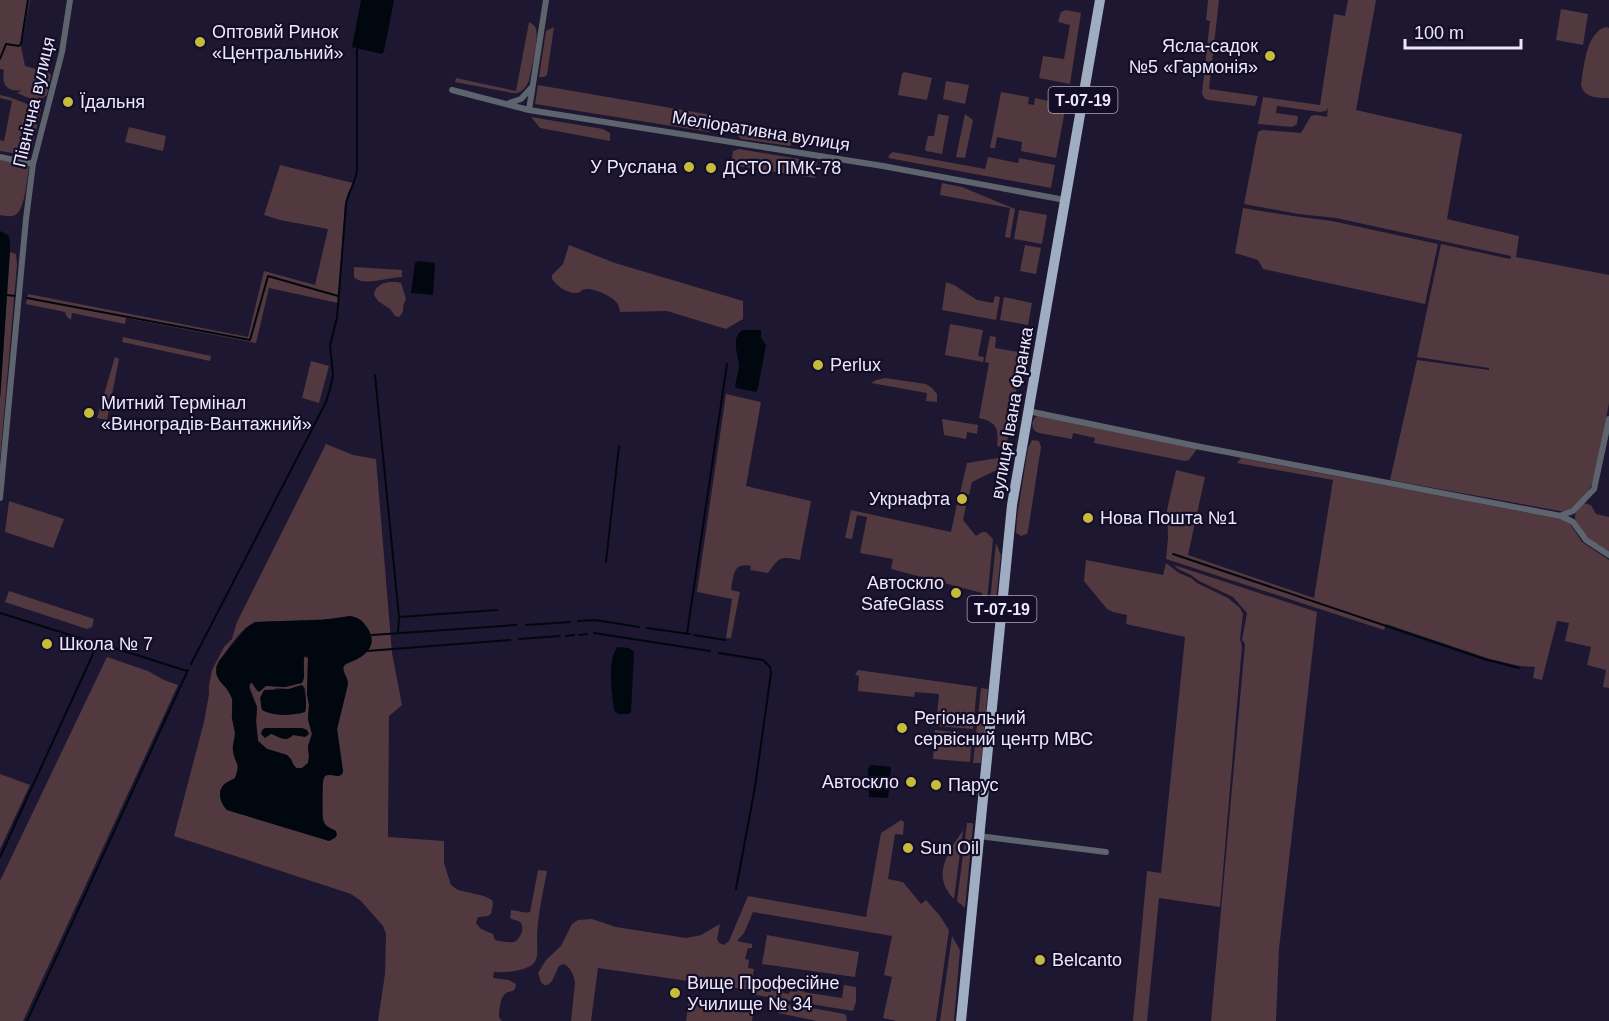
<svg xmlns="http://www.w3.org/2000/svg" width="1609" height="1021" viewBox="0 0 1609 1021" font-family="Arial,sans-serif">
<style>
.green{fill:#51393f;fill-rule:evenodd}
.water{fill:#00070e;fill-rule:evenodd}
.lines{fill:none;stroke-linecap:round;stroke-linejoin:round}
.stream{stroke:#00070e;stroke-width:2}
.minor{stroke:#5d646e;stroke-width:6}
.primary{stroke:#9fadc2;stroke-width:10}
.poi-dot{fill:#c7bb3c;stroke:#140d27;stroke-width:2}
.labels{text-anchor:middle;stroke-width:4.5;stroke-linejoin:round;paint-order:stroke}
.shield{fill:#140d27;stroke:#aaa6bb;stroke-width:1.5}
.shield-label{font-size:16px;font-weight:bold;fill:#ebe8fb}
.poi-label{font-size:18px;fill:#ebe8fb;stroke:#140d27;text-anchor:start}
.street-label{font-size:18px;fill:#ebe8fb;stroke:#140d27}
</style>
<rect width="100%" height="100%" fill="#1d1731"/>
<path class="green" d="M0,0H30L21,47L25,66L48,72L51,75L47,95C38,104 27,97 17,93L22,90C7,93 1,84 4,70L0,69Z
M1208,0H1219L1209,89L1258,96L1255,106L1208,100L1204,98L1202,93L1210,21L1206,20Z
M1348,0H1376L1356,110L1462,134L1447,219L1519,236L1516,257L1609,275V403L1595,476C1591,491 1578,506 1565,512L1390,480L1417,360L1489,370V368L1417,357L1441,244L1510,259L1511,256L1336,218L1298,214L1244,204L1258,132L1262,130L1301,133L1311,116L1316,115L1327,117L1328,108L1326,111L1320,112L1277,106L1276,113L1298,116L1297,124L1292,127L1258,124L1263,97L1320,105L1334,14L1345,16Z
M1561,9L1588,14L1583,45L1556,40Z
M1066,10L1081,13L1070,84L1039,78L1043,56L1064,59L1070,25L1058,22L1061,12Z
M529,22C532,24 534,24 536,29C539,39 531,70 529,81C525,89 521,94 512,93L455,82L456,78L516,91Z
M554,27L547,75L544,77H539L546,31Z
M1606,27L1609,28V98C1597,98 1583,98 1581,84C1584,67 1586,32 1606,27Z
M904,72L932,78L927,100L898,95L902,74Z
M946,81L969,85L965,104L943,99Z
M538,85L712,115L709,132L535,104Z
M1001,92L1029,97L1028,104L1034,105L1035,98L1066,105L1056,158L1021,151L1022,142L997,137L995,148H990Z
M0,95L9,97L41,109L32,147L24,155L0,151V140L4,141L12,101L0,98Z
M938,114L949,116L942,154L926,151L925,149L928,136H934Z
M965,114L973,120L965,158L956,157Z
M531,117L603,129L610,133V141L540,128Z
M736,125L777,132V137L795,140L790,146L741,139L735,133Z
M129,127L166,136L163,151L125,142Z
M739,149L817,162L815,178L731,165L733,151Z
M893,152L985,169L988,157L1018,163L1019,158L1055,165L1051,188L888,158L890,154Z
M0,159L28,166L29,167C27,178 25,211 15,215C11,217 5,216 0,215Z
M280,165L353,183L348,193L345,204L338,303L269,288L256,343L126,318L125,324L72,313L71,320L67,317L65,312L26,304L28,294L248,337L264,271L315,285L328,229L280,220L264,215Z
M942,183L962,187L1015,209L1010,238L1005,237L1010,208L940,195Z
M1243,208L1293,216L1332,221L1438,244L1425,304L1263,269L1258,260L1235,253Z
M1019,210L1047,215L1042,244L1014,239Z
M569,245L615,263L743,301V319L726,329L667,311L620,312C619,308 619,305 617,303C612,296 594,288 586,289C579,290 583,292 577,293C567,294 557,286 552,279V275L563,264Z
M1025,245L1041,248L1036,274L1020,271Z
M10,252L16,254L17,265L0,460V399Z
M354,267L402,270V277C388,277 363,287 354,277Z
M389,282H397L401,283L406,299L403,306V312L399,317L395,316L390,309L378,301L374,295C375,286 381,284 389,282Z
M946,282L954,285L977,300L993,303L995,296L1000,297L996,320L942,310Z
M1004,297L1032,303L1028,325L1000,320Z
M950,324L983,330L978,356L984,357L983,362L945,355Z
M990,336L996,337L995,348L1023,353L1006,448L997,446C999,429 997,422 979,418L989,363L985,362Z
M123,337L211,356L210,361L122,342Z
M115,357L119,359L107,420L97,418Z
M311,361L329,366L319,403L302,398Z
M885,378L926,384L932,388L937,394V402L926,401L927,393L871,383L876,380Z
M726,394L761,402L746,486L811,501L800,560C779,556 780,557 768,573L750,570L751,566C733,562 734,575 731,590L740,592L731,638H726L732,599L697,592Z
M1037,416H1040L1197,449L1189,460L1185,461L1094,443L1095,438L1073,433L1072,439L1039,433C1031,431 1030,421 1037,416Z
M942,419L978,425L977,434L967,432L966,439L944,435Z
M1032,440L1039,441L1041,447L1028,531L1027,534L1021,536L1016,533L1017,517L1028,448Z
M326,444L353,455L376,459L392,653L402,705L389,716L388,837L444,841V863L451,885L458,890L484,896L492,900L493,904L491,914L488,916L478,917L476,923L481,929L493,934L495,940C501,941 510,944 516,941C521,937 525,927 520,922C517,920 513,920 510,918L511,910C518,910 524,914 530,912L538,870L547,871C543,893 537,917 537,940C537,947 539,957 534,963C527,971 504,973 494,972L493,978L509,980L516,984C515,993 512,990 506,993C500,997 499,1011 499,1017L502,1021H378L385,974L386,934L383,926L361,901L351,894L174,836L204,722L209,694V685L212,670L224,647L232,639L237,622ZM333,619L349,662L343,667C343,674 348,678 348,684L337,729L343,771L342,774L339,776C332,776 328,773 323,778V819L326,826L336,831L329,841L227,810L220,791L224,784L235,778L239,766L235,759V734L232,716V698L226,688L219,680L216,667L219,661C229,648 240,629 255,622Z
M998,458L1004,459L1003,467L972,482L969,495L960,493L967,463Z
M1241,458L1561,519L1570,524L1582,542L1609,560V688L1603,687L1606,670L1587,665L1591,647L1565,641L1569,623L1557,621L1542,680L1533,678L1535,667L1520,666L1490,659L1386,624L1384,630L1166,559L1168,538L1167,510L1176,470L1205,477L1188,555L1314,598L1333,480L1237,463Z
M9,501L64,519L53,548L5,532Z
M1583,503L1591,505L1596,514L1609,517V553C1599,546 1574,531 1575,516C1576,511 1580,507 1583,503Z
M957,504L966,506L963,520L976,536L982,532H986L993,539L986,611L980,610L982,593L891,569L893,559L860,553L867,517L857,515L852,539L845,538L851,510L951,532Z
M996,543L1001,555L995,608L992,611H989Z
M1086,560L1163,575L1166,563L1179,573L1191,578L1197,583L1228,598L1240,608L1243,614L1240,639L1242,646L1220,907L1159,898L1147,1021H1133L1147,871L1161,873L1185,637L1126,624L1127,615L1113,612L1107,609L1084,581Z
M1174,565L1317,612L1279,949L1276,1021H1211L1245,644L1242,640L1247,613L1233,597L1199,581L1191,575L1178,569Z
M9,591L94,619L92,627L87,629L5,602Z
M305,656L308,658L307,694L309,705L308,719L312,734L308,746L309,757L308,763L302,768H296L287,755L267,749L258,741L256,719L257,707L249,685L252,683L257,691H260L266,686C283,686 290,690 304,678V658ZM302,685L305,688L306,709C294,717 273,717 261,708V703L276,688L289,689Z
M107,657L148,671L164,680L178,685L23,1021H0V881Z
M858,670L977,687L973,729L936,726L939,694L915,692L914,697L858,691L859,676L855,675Z
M981,688L988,689L981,763H973Z
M935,730L972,734L970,762L933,759Z
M0,774L30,785L0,849Z
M901,820L904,822L903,835L895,834L888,879L903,882L921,904L926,900L940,916L949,930L936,1021H897L883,1018L892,977L884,975L892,936L753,912L744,933L737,941L752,944V948H748L745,959L749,960L748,968L754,969L750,990L598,968L591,1021H571L575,983C574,975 570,966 563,964L559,966L552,981L548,985H544L541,982L538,973L546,960L561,946L572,924L578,920L592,919L616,927L686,938L701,935L720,924L717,939L719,943L724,945L729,941L748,896L866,917L881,833Z
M967,823H972L973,825L965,908L957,901Z
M963,830L954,899C930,875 949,852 963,830Z
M767,935L859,952L855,977L762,964Z
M952,936L960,950L954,1021H940Z
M758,984L766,985L765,992H771V988L783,990V993L789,994L790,991L797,992L798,987L804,988L803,992L842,998L844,985L856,987V1002L853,1011L756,995Z
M689,999L754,1009L752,1021H686Z
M783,1005H796L844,1014L846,1015L847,1021H817L778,1013L780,1008Z"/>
<path class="water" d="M361,0H394L384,51L382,54L352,47Z
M0,231L8,235L10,241V249L0,399Z
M419,261L435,263L433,295L411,293L415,263Z
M742,330H761V338L766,345L758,388L756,392L737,388L735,386C736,380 738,374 739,367C739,355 730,339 742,330Z
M350,616C358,617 362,620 366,626C381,645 364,659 345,664C340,671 348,676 348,684L337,729L343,771L342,774L339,776C335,776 329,773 325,776C321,780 321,818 324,823C327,827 332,829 336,831L337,835L335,838L329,841L323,839L227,810C220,803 216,790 226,783C229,781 232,780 235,778C241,761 235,765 233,751C232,744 235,739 235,732C234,726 231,719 232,713C232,708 233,704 232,699C228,682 209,681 219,661L246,628L255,622L322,620ZM305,656L308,658L307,694L309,705L308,719L312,734L308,746L309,757L308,763L302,768H296L293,764L291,759L287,755L267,749L258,741L256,723L257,707L249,689L250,683H252L259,692L266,686L285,687L302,683C307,675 301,664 305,656Z
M617,647L629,648L634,652L631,712L629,714H618L614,710C612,693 607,662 617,647Z
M302,685C306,689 307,707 305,712C293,716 273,716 262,710L260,698L264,690L289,689Z
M265,728H302L307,730L309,734L305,737L293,735C286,743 280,737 271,734L265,738L261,734L262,730Z
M872,765L891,767L888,798L869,797L868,770L870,766Z"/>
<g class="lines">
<path class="stream" d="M0,59L6,44L19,46L21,44L28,0
M7,295L15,296
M27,298L250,340L268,276L338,296
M375,375L399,617L398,633
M1173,554L1484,659L1519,668
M606,562L619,446
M0,613L102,645
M399,617L497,610
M578,621L595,620L639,627
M526,625L570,622
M647,628L690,634
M594,633L710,651
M687,634L727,364
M372,635L516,625
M579,635L587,634
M694,635L725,640
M566,636L574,635
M519,639L560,636
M108,646L187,671
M367,651L510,640
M719,653L763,660L770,667L771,673L755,787L736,889
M191,664L326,402L330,389L333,375L330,345L337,318L346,204C348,192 356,182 357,170V49
M0,857L98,643
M27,1021L188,670"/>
<path class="minor" d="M452,90L529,110L883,166L1065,200
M509,103L521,99L532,87
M529,110L546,0
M0,157L33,164
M1028,411L1196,446L1561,516L1573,522L1586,540L1609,555
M0,498L26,219L33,164L62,52L70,0
M1562,515L1573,511L1594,489L1609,419
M979,836L1106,852"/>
<path class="primary" d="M961,1021L1012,505L1100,0"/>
</g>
<g class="poi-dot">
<circle cx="200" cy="42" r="6"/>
<circle cx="1270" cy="56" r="6"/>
<circle cx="68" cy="102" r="6"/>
<circle cx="689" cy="167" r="6"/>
<circle cx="711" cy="168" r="6"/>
<circle cx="818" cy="365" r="6"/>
<circle cx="89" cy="413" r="6"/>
<circle cx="962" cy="499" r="6"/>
<circle cx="1088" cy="518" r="6"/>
<circle cx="956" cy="593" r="6"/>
<circle cx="47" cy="644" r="6"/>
<circle cx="902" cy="728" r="6"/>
<circle cx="911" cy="782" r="6"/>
<circle cx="936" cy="785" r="6"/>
<circle cx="908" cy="848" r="6"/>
<circle cx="1040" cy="960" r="6"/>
<circle cx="675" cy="993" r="6"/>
</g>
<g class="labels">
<g class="shield">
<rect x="1048.5" y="87" width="69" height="26" rx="4.5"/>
<rect x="967.5" y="596" width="69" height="26" rx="4.5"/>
</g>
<g class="shield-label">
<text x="1083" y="106">Т-07-19</text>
<text x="1002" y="615">Т-07-19</text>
</g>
<g class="poi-label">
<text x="212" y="38">Оптовий Ринок<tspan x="212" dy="21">«Центральний»</tspan></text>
<text x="1258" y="52" text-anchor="end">Ясла-садок<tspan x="1258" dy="21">№5 «Гармонія»</tspan></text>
<text x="80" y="108">Їдальня</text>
<text x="677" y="173" text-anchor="end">У Руслана</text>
<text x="723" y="174">ДСТО ПМК-78</text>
<text x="830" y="371">Perlux</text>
<text x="101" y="409">Митний Термінал<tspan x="101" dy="21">«Виноградів-Вантажний»</tspan></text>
<text x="950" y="505" text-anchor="end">Укрнафта</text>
<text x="1100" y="524">Нова Пошта №1</text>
<text x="944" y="589" text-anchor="end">Автоскло<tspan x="944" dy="21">SafeGlass</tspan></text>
<text x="59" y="650">Школа № 7</text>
<text x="914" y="724">Регіональний<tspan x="914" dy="21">сервісний центр МВС</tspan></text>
<text x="899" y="788" text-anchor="end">Автоскло</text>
<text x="948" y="791">Парус</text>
<text x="920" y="854">Sun Oil</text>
<text x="1052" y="966">Belcanto</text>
<text x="687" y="989">Вище Професійне<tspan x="687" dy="21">Училище № 34</tspan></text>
</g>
<g class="street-label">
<text transform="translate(34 102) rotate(-77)" y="6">Північна вулиця</text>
<text transform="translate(761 131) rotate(9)" y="6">Меліоративна вулиця</text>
<text transform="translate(1012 413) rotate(-80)" y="6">вулиця Івана Франка</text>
</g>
</g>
<path d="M1405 39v9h116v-9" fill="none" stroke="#ebe8fb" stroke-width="3"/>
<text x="1414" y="39" font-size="18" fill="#ebe8fb" stroke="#140d27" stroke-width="4.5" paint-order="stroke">100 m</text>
</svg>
